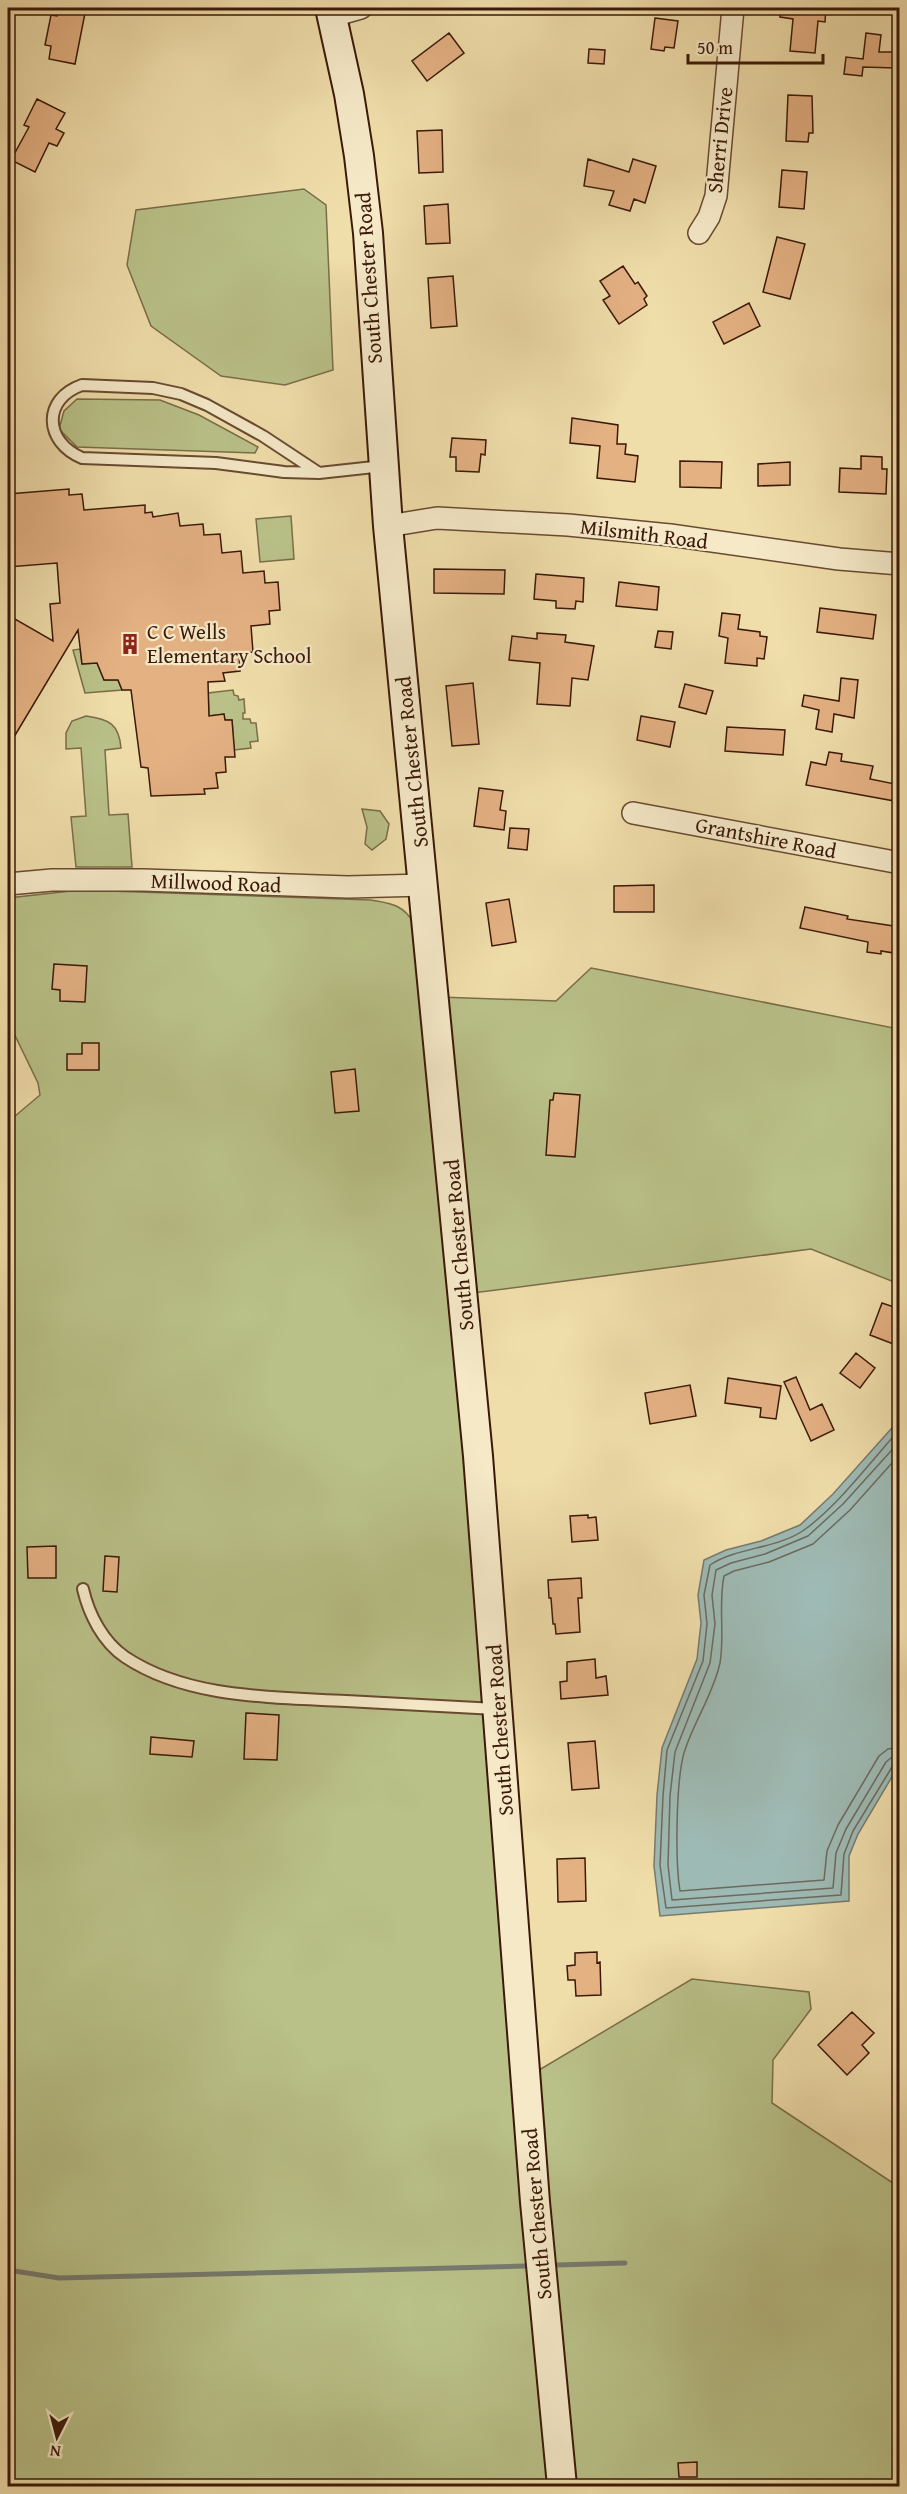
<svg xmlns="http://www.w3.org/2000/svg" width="907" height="2494" viewBox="0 0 907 2494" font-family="'Gentium Book Plus',serif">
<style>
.green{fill:#b9c188;stroke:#7a6d48;stroke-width:1.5}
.water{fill:#9ebab4;stroke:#767a6f;stroke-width:1.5}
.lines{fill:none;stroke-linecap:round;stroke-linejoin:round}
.shore{stroke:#6c6a5e;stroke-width:1.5}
.stream{stroke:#767a6f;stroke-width:5}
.building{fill:#e4b183;stroke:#3b1908;stroke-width:1.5}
.lane-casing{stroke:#684a30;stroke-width:14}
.street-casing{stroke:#684a30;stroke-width:24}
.secondary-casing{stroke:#3b1908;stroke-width:32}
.lane{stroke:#f5e9c8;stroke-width:10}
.street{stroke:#f5e9c8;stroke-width:21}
.secondary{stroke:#f5e9c8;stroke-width:28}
.labels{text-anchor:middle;stroke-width:4.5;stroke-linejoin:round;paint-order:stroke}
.street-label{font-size:21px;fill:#3b1908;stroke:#f5e9c8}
.poi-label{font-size:21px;fill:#3b1908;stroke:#f5e9c8;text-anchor:start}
</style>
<rect width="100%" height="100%" fill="#efddaa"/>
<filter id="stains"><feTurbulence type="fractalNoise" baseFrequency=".00333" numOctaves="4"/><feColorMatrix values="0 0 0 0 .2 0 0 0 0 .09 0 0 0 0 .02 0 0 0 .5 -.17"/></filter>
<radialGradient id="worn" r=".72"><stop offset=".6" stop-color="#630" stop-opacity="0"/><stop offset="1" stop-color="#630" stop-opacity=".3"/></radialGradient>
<path class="green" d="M304,189L326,205L333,370L285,385L221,376L151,326L127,265L136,210Z
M77,399L160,400L199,415L258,447L255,453L77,447L59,429L64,411Z
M291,516L294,559L260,562L256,519Z
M80,649L82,664L97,663L104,680H118L122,690L85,693L73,650Z
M233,690L234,695L238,696L239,700L244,699L245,713H243V719H250L251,723H256L258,741L250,742L251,748L234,750L232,720H225L224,714L209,716L208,693Z
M86,716C109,719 119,724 121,748L105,750L109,815L128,814L132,867H76L71,817L86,816L81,748L66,749V733L72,721Z
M362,809L380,811L389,824L386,839L372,850L365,844L367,827Z
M80,890L371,900C392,904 402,904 414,923L436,1129L532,2250L529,2076L692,1979L809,1992L811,2009L773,2060L772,2103L899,2187V2486H8V1122L40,1095L38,1083L8,1021V898Z
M591,968L899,1029V1284L811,1249L465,1294L439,997L556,1001Z"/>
<path class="water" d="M899,1420V1765L858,1834L849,1856V1901L660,1916L654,1866L657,1795L662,1748L697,1659L701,1623L698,1595L704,1560L726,1550L761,1541L800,1525L833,1494Z"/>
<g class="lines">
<path class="shore" d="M900,1429C872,1460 837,1507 804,1530C777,1549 737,1547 710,1565L704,1595L707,1624L703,1661L667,1750L663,1796L660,1865L666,1908L841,1895L844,1854L853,1831L892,1767L900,1764
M900,1441L843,1504L808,1536L765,1554L731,1563L716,1570L712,1595L715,1624L710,1663L675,1752L670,1796L668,1865L672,1900L833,1888L836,1853L846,1829L886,1762L892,1757L900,1756
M900,1454L850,1510L813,1544L769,1562L734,1571L724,1576C718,1605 725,1634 720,1663C713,1695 693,1723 684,1753C676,1781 675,1861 680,1891L824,1880L827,1851L838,1825L879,1756L888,1749L900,1747"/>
<path class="stream" d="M557,2265L625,2263
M8,2270L59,2278L525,2266"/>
</g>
<path class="building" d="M59,8H86L75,64L49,59L51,46L45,45L51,15L57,16Z
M780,8H826L825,22L818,21L815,53L790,51L793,19L780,17Z
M655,18L678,21L674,48L665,47L664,51L651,49Z
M449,33L464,53L427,81L412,61Z
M866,33L881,35L879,52H896V68L863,67L862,76L844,74L846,57L863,59Z
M589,49L605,50L604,64L588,63Z
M788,95L812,96L813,133H809L808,142L786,141Z
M37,99L65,113L56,129L64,133L57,146L49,143L35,172L11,160L29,127L24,125Z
M442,130L443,172L419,173L417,131Z
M588,159L629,172L633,159L656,166L645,203L634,199L630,211L609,205L614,191L584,186Z
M782,170L807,172L804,209L779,207Z
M448,204L450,243L426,244L424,206Z
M777,237L805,244L790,299L763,292Z
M623,266L635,284L638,282L647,296L644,299L647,305L619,324L603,300L610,296L600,281Z
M453,276L457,326L431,328L428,278Z
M749,303L760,326L724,344L713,322Z
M572,418L618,425L617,444H626L625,454L638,456L635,482L597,478L600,446L570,443Z
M452,438L486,440L485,455L481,454L479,472L456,471V457H450Z
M861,456L882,457V469H887L886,494L839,492L840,468L861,469Z
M680,461L722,462L721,488L680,487Z
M790,462V485L758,486V464Z
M69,489V495L82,494L84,510L145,505V513L152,512L153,517L178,513L180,526L203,524L204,535L220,534L222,553L241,551L243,573L264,571L265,583L278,582L280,610L269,611L270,624L251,626L253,652L239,653L240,671L223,673L225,681L208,682L209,716L224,714L225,720H232L235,757H225L226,772L216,773L218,788L204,789L205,794L151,796L148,768L141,767L131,690H122L118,680H104L97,663L82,664L78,630L8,747V615L53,641L50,604L60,603L57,563L8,567V494Z
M434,569L505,570L504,594L434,593Z
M536,574L584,578L583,602L576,601L575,609L556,608V601L534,599Z
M619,582L659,587L657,610L616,606Z
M820,608L876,615L873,639L817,632Z
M722,613L740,615L738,629L760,632V636L767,637L764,659L757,658V666L725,663L728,638L719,636Z
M658,631L673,632L671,649L655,647Z
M537,633L566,635L565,642L594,646L588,680L572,678L570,706L537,704L540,663L509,660L512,636L537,639Z
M841,678L858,680L854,718L834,714L832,732L816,729L819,710L802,706L804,695L839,701Z
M473,683L479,744L452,746L446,686Z
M685,684L713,691L706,714L679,707Z
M641,716L675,722L670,747L637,740Z
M727,727L785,730L783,755L725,751Z
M829,752L842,754L841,761L873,766L870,779L900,785V802L806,785L811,762L826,765Z
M479,788L503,791L500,810L506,811L504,830L474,826Z
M510,828L529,829L527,850L508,848Z
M654,885V912H614V886Z
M509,899L516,942L492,946L486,903Z
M805,907L848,916L847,919L900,927V954L881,951V954L867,952L868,942L800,928Z
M54,964L87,966L85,1002L60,1001V990L52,989Z
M82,1043H99V1070H67V1054H82Z
M355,1069L359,1111L335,1113L331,1072Z
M554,1093L580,1095L575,1157L546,1155L550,1100H553Z
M882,1303L900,1309V1334L896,1345L870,1335Z
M856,1353L875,1368L860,1388L840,1373Z
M796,1377L810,1410L822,1404L834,1430L811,1441L784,1382Z
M728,1378L781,1386L776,1419L760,1417L761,1408L725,1403Z
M690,1385L696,1416L650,1424L645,1393Z
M588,1515V1518L596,1517L598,1540L572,1542L570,1516Z
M56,1546V1578H28L27,1547Z
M105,1556L119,1557L117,1592L103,1591Z
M581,1578L582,1598H578L580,1632L556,1634L555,1624H553L551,1598H549L548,1580Z
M595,1659L596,1678L606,1676L608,1695L561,1699L560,1682L567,1681V1662Z
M246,1713L279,1715L277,1760L244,1759Z
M151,1737L194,1741L192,1757L150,1754Z
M595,1741L599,1788L572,1790L568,1743Z
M585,1858L586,1901L558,1902L557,1859Z
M597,1952V1963L600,1962L601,1995L576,1996L575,1980H568L567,1966L575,1965V1953Z
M852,2012L874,2033L862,2045L869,2053L847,2075L818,2045Z
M697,2462V2477H679L678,2463Z"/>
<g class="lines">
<defs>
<path id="lane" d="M319,473L263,436L207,405L181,394L153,388L82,385C42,399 44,442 82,458L216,463L284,472L319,473L383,466
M83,1589C89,1615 103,1642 125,1657C188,1699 273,1697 346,1701C396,1704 446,1706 496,1709"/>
<path id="street" d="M333,16L361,8
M699,233L709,217L716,196L733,8
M388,526L437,518L568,525L670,535L839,559L900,564
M633,813L900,863
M8,884L52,880H143L348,887L424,885"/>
<path id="secondary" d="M330,8L349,94L359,156L368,233L388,526L478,1456L535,2202L562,2486"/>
</defs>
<use href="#lane" class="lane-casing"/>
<use href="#street" class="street-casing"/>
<use href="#secondary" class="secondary-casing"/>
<use href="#lane" class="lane"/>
<use href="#street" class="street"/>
<use href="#secondary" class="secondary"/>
</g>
<defs>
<symbol id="building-bare" viewBox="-9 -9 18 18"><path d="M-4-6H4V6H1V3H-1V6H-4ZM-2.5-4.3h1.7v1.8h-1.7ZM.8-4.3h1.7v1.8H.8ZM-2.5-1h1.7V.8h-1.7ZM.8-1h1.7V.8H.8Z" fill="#8f2418" stroke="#f5e9c8" stroke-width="2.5" paint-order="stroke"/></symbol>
</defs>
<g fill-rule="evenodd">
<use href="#building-bare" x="115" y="629" width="30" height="30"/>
</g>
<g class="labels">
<g class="street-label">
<text transform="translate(720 140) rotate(-84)" y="7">Sherri Drive</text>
<text transform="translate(369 278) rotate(-94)" y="7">South Chester Road</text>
<text transform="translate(644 534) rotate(7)" y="7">Milsmith Road</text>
<text transform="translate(412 762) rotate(-96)" y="7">South Chester Road</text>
<text transform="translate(766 838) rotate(11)" y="7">Grantshire Road</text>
<text transform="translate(216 883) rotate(2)" y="7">Millwood Road</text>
<text transform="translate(459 1245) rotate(-95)" y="7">South Chester Road</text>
<text transform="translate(500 1730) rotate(-94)" y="7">South Chester Road</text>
<text transform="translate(537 2214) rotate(-95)" y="7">South Chester Road</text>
</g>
<g class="poi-label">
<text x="147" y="639">C C Wells<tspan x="147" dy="24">Elementary School</tspan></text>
</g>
</g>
<rect width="907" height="2494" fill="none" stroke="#efddaa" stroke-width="30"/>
<rect x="9" y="9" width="889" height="2476" fill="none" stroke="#3b1908" stroke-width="3"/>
<rect x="15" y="15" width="877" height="2464" fill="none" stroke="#3b1908" stroke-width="1.5"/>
<g transform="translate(57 2437) rotate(186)" stroke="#f5e9c8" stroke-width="4.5" paint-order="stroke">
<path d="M0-4.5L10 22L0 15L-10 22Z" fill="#3b1908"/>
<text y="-9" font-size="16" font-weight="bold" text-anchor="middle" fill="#3b1908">N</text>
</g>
<path d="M688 54v9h135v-9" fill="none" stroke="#3b1908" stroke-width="3"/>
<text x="697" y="54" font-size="18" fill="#3b1908" stroke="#f5e9c8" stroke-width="4.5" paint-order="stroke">50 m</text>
<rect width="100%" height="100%" filter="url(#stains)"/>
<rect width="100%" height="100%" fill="url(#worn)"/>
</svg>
